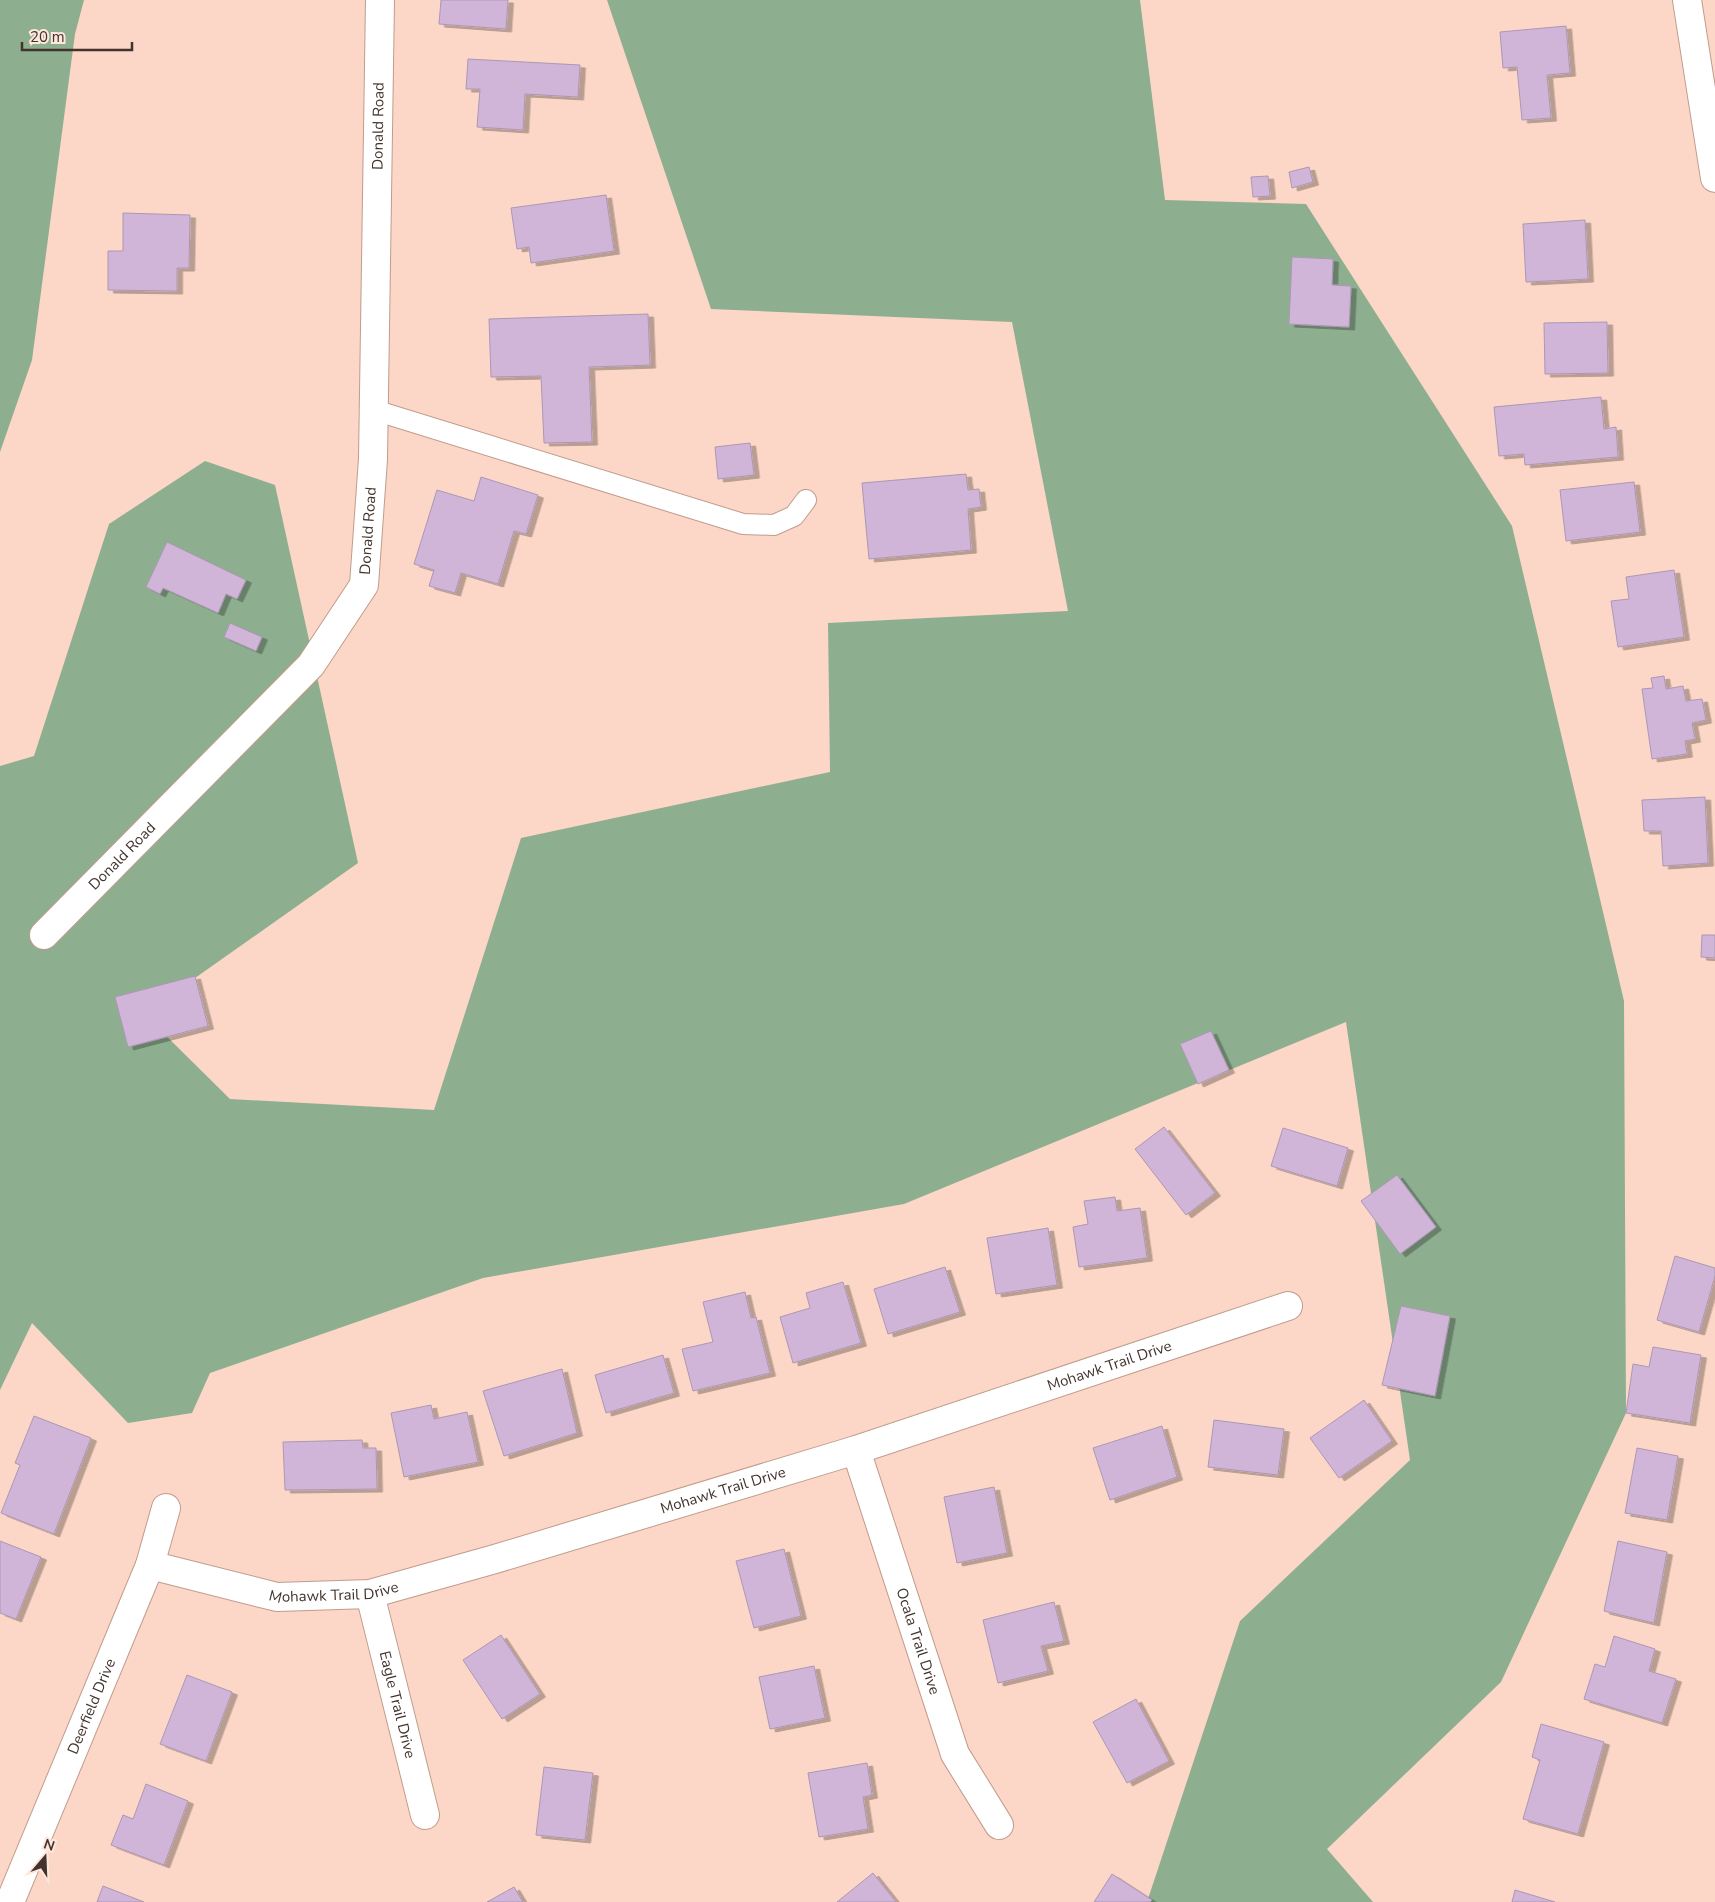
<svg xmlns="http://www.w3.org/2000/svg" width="1715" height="1902" viewBox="0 0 1715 1902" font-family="'Nunito Sans',sans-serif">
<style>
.forest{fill:#8eaf8f}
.building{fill:#d0b5d9;stroke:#ac97b4;filter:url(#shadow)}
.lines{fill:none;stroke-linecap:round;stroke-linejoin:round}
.lane-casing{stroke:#c09c8d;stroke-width:22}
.street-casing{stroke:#c09c8d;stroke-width:30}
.lane{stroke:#fff;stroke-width:20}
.street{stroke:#fff;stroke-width:28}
.labels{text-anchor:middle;stroke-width:4;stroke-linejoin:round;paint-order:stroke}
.street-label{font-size:15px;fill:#42332d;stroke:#fee7dd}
</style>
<defs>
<filter id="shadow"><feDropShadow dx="5.5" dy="3" stdDeviation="0" flood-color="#0004"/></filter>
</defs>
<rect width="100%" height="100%" fill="#fcd6c6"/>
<path class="forest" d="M0,0H84L75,34L32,360L0,452Z
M607,0H1140L1165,200L1306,204L1512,526L1624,1001L1626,1413L1501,1682L1327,1849L1373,1902H1147L1240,1621L1410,1460L1346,1022L904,1204L483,1278L210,1373L192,1413L128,1423L32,1323L0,1390V766L34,756L109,524L205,461L275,485L358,863L144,1014L230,1099L434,1110L521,838L830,772L828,623L1068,611L1012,322L711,309Z"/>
<path class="building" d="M441,0H508L506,29L439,24Z
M1566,26L1570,73L1547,75L1551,118L1522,120L1517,67L1503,68L1500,32Z
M468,59L580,65L578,97L525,94L523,130L477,127L480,89H466Z
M1309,167L1313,182L1292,188L1289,172Z
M1268,176L1270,196L1253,197L1251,177Z
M606,195L614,251L531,263L529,247L517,249L511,208Z
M123,213L190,215L189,268H177V291L108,290V251H123Z
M1585,220L1588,279L1526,282L1523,224Z
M1292,257L1333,259L1332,285L1351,286L1349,327L1289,324Z
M648,314L650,365L589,367L592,442L544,443L541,376L491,377L489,319Z
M1607,322L1608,373L1545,374L1544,323Z
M1601,397L1604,429L1616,427L1618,457L1525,465L1524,454L1499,456L1494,407Z
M750,443L754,475L718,479L715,447Z
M966,474L968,490L979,489L981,507L968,509L971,550L869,559L862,483Z
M481,477L538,495L526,534L514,531L498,584L461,573L455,593L429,586L434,570L414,564L437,490L474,501Z
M1634,482L1640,532L1566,541L1560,490Z
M167,542L246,580L237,599L226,594L218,613L163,588L160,594L146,587Z
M1674,570L1684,637L1618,647L1611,601L1629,599L1626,577Z
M230,623L262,637L256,651L224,637Z
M1664,676L1666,689L1683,686L1686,701L1702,699L1706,720L1692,723L1695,739L1685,741L1687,754L1652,759L1642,689L1653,688L1651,678Z
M1705,797L1708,863L1663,866L1661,831H1644L1642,800Z
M1702,935H1715V958L1701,957Z
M195,976L208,1026L128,1047L115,997Z
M1211,1031L1229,1070L1198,1084L1180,1044Z
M1164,1127L1215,1193L1186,1215L1135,1149Z
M1283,1128L1348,1148L1337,1186L1271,1166Z
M1397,1175L1436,1227L1400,1254L1361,1201Z
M1115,1197L1117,1211L1140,1208L1147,1258L1079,1267L1073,1227L1088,1224L1084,1201Z
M1048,1228L1057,1285L996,1294L987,1238Z
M1675,1256L1715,1268V1276L1699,1332L1657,1320Z
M945,1267L960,1312L888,1334L874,1289Z
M843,1282L861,1343L793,1363L780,1317L810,1308L806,1293Z
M745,1292L751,1318L756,1317L770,1373L693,1391L682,1349L713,1342L703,1302Z
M1401,1306L1450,1316L1435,1396L1382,1385Z
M1653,1347L1701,1355L1690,1423L1626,1413L1633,1364L1649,1367Z
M663,1355L674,1393L606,1413L595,1375Z
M562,1369L577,1433L504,1456L483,1391Z
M1364,1400L1392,1441L1339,1478L1310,1438Z
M431,1405L434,1419L467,1412L478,1462L404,1477L391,1413Z
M34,1416L91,1438L54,1534L1,1513L20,1465L15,1463Z
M1214,1420L1284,1429L1278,1475L1208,1467Z
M1162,1426L1177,1477L1110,1500L1093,1448Z
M362,1440L363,1448H376L377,1489L285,1490L283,1442Z
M1637,1448L1678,1456L1667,1520L1625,1513Z
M994,1487L1007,1553L957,1563L944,1497Z
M0,1541L41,1557L16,1619L0,1613Z
M1618,1541L1667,1552L1654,1623L1604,1611Z
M784,1549L801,1616L754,1628L736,1561Z
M1054,1602L1064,1641L1041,1646L1048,1671L998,1683L983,1620Z
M501,1635L540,1694L502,1719L463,1660Z
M1614,1636L1655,1649L1649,1671L1676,1679L1662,1723L1584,1699L1595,1664L1605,1667Z
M814,1666L825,1718L770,1729L759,1677Z
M187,1675L232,1692L206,1761L160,1744Z
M1136,1699L1169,1761L1127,1783L1093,1722Z
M1541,1724L1604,1742L1578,1834L1523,1819L1540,1760L1532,1757Z
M867,1763L872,1795L863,1797L868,1829L819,1837L808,1773Z
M544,1767L593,1773L585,1840L536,1835Z
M146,1784L188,1801L164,1865L111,1845L123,1815L133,1819Z
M873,1873L896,1902H837Z
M1112,1874L1152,1900L1150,1902H1094Z
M103,1886L144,1902H97Z
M514,1887L523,1902H487Z
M1515,1890L1555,1902H1512Z"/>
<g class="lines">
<defs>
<path id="lane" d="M374,410L743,524L774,525L794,516L806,500"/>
<g id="street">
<path d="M1687,0L1715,178"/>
<path id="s1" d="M44,935L311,665L364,585L373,459L380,0"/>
<path id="s2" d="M856,1450L955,1754L999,1825"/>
<path id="s3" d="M150,1565L277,1597L370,1594L495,1559L856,1450L1288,1306"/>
<path id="s4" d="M370,1594L425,1815"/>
<path id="s5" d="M10,1902L150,1565L166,1508"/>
</g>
</defs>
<use href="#lane" class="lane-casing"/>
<use href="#street" class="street-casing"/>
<use href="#lane" class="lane"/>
<use href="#street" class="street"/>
</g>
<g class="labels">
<g class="street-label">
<text dy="5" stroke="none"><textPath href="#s1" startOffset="935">Donald Road</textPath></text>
<text dy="5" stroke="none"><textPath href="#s1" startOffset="530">Donald Road</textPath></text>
<text dy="5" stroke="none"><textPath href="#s1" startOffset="111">Donald Road</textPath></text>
<text dy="5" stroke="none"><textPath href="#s3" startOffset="998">Mohawk Trail Drive</textPath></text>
<text dy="5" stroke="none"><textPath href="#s3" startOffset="592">Mohawk Trail Drive</textPath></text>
<text dy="5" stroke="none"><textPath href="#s3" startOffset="188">Mohawk Trail Drive</textPath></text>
<text dy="5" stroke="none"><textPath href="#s2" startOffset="201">Ocala Trail Drive</textPath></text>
<text dy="5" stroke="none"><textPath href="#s4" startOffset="114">Eagle Trail Drive</textPath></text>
<text dy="5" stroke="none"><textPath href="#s5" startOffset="212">Deerfield Drive</textPath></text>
</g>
</g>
<g transform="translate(45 1857) rotate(19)" stroke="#fee7dd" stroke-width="4" paint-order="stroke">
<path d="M0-4L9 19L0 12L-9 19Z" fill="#42332d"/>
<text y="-8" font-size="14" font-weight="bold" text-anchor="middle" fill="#42332d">N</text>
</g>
<path d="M22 42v8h110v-8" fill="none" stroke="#42332d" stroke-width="2.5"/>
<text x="30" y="42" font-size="15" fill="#42332d" stroke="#fee7dd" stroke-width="4" paint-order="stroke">20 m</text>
</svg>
